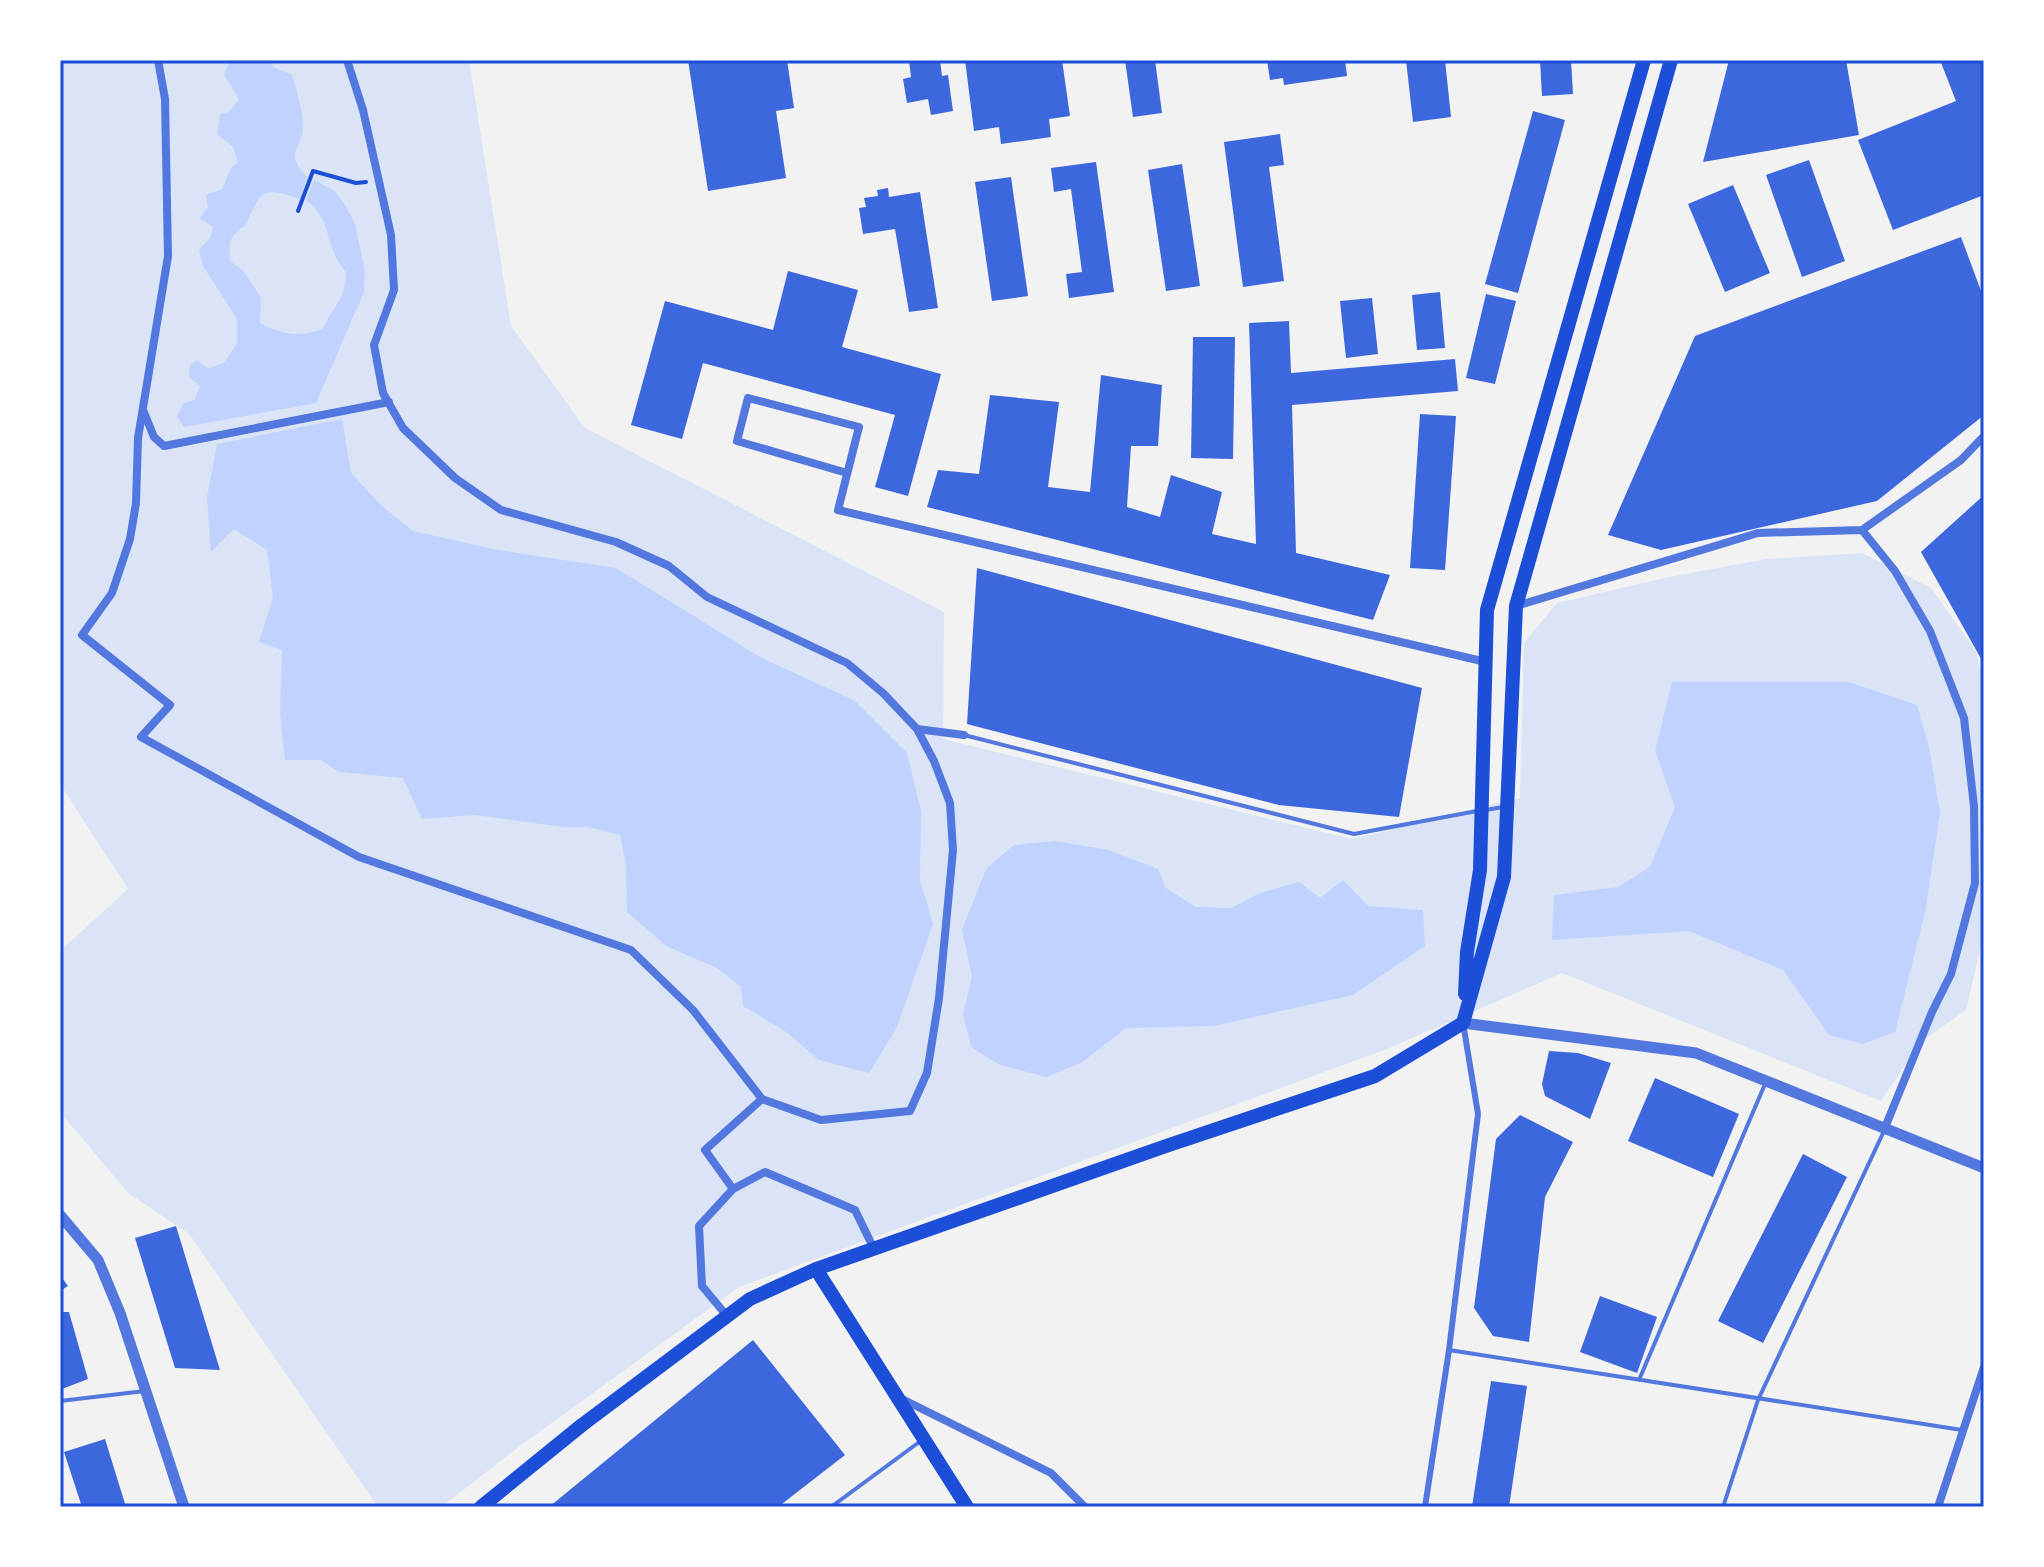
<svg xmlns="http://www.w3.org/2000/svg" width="2044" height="1567" viewBox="0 0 2044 1567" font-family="Lato,sans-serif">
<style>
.green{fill:#dbe4f7}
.water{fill:#bfd3fe}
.building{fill:#3d67dc}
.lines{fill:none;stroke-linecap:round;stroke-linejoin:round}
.path{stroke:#1d4ed8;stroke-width:4}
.service{stroke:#5277de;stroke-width:4}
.pedestrian{stroke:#5277de;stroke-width:6}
.minor{stroke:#5277de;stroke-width:8}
.tertiary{stroke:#5277de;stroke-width:11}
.primary{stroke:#1d4ed8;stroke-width:14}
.neatline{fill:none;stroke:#1d4ed8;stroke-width:3}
</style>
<rect width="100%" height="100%" fill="#f2f2f2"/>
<path class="green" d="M60,60H469L511,326L585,428L944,612L943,739L1352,839L1520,798L1524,643L1557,603L1664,578L1766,559L1862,553L1931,588L1976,651L1984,689V932L1966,1010L1921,1042L1881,1101L1562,973L1387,1049L739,1287L516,1449L441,1507H378L189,1234L128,1193L60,1112V951L128,889L60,784Z"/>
<path class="water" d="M231,60H270L273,67L292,75C297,91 302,108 303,125C304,150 282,151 307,177L300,199C262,187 263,189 246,223C242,231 243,225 237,232C227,241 229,250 231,262L243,270L261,298L260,323C280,335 301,337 323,329C334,303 345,304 346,272C323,246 334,221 306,200L314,180L335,191L345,205L355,224L365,271L364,292L316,403L184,427L177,417L183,404L194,400L200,386L189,377L190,365L197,360L208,369L225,362L237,343V319L203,266L199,250L210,238L213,227L200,218L208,207L206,195L222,189L231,168L238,162L233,147L217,134L220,114L228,113L239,100L224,74Z
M342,419L351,473L382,506L413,531L498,550L616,568L760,657L855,701L907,753L921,811L920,880L933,924L897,1027L869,1073L819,1060L785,1031L743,1006L741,987L717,968L666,946L627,912L626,865L620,835L588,827H563L475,815L422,819L403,778L339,772L321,760H285L280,713L282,650L259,642L273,598L267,550L234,529L211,552L207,497L217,444Z
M1672,682H1849L1917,705L1929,747L1940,812L1926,908L1895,1032L1863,1044L1829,1035L1783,970L1689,931L1552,940L1554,895L1618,887L1650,867L1675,807L1655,751Z
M1056,841L1108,850L1158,869L1166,888L1196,907L1231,908L1260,893L1299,882L1320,898L1343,880L1368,906L1423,910L1425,946L1353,995L1214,1026L1126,1028L1081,1063L1046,1077L998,1064L971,1047L963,1014L972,976L962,930L978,889L987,868L1014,845Z"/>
<path class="building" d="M688,60H787L794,108L776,111L786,178L708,191Z
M909,60H940L942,76L948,75L953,111L931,115L928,99L907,103L903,79L911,77Z
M965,60H991V62L1062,60L1070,116L1049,119L1051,137L1001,144L999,127L974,131Z
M1125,60H1155L1162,113L1133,117Z
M1267,60H1345L1347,76L1284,85L1283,78L1270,80Z
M1406,60H1445L1451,117L1413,122Z
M1540,60H1571L1573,94L1542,96Z
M1729,60H1846L1859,135L1703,162Z
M1940,60H1984V195L1893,230L1858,140L1956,101Z
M1533,111L1565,120L1518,293L1485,284Z
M1280,134L1284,165L1269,167L1284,281L1243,287L1224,142Z
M1809,160L1845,261L1802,277L1766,175Z
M1096,162L1114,292L1069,298L1066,274L1082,272L1071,189L1054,192L1051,168Z
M1182,164L1200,286L1166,291L1148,170Z
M1011,177L1028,296L992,301L975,182Z
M1733,185L1770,273L1725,292L1688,204Z
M888,188L889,197L920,192L938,308L909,312L895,229L863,234L859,208L866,207L864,198L878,196L877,190Z
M1961,237L1984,299V415L1877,501L1661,550L1608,535L1695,336Z
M788,271L858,290L842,347L941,374L908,496L875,487L895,415L703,363L682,439L631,425L665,301L773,330Z
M1440,292L1445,348L1417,350L1412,295Z
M1486,294L1516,301L1495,384L1466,378Z
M1372,298L1378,354L1346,358L1340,301Z
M1289,321L1291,373L1455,359L1458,391L1292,405L1296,553L1390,575L1373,620L927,507L938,470L979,474L990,395L1059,402L1048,487L1090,492L1101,375L1162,385L1158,446H1131L1127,507L1160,517L1171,475L1222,492L1212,534L1256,544L1249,323Z
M1193,337H1235L1233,459L1191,458Z
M1420,414L1456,416L1445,570L1410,568Z
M1984,495V664L1921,552Z
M977,568L1422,688L1399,817L1279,805L967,724Z
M1549,1051L1578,1053L1611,1063L1590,1119L1545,1096L1542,1084Z
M1655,1078L1739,1114L1713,1177L1628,1141Z
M1520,1115L1573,1142L1545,1197L1529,1342L1493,1336L1474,1308L1496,1139Z
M1803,1154L1847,1177L1763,1343L1718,1321Z
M176,1226L220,1370L175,1368L135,1238Z
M60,1275L68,1286L60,1291Z
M1600,1296L1657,1317L1637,1373L1580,1352Z
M60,1312H69L88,1379L62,1389Z
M753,1340L845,1455L778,1507H549Z
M1491,1381L1527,1386L1509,1507H1472Z
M105,1439L126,1507H82L64,1452Z"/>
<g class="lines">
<path class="path" d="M298,211L313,171L356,183L366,182"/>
<path class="service" d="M964,735L1354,834L1477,811
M1485,810L1504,807
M1449,1350L1962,1430
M1639,1380L1765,1084
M60,1401L145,1391
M831,1507L922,1440
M1723,1507L1758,1400L1884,1131"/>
<path class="pedestrian" d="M1425,1507L1449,1350L1478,1114L1463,1023"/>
<path class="minor" d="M158,60L165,99L168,256L138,438L136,503L130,539L112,593L82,635L170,705L141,737L359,857L631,950L693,1010L762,1099L705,1150L733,1189L765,1172L855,1210L874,1249
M347,60L363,110L391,235L394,290L374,345L383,393L403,428L455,478L501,510L616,542L669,566L707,597L847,663L883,693L917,729L964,735
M143,410L154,437L164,446L389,402
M847,473L737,441L748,398L859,427L838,510L1486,662
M1862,530L1961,460L1984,436
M1516,606L1758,533L1862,530L1895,571L1930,631L1964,718L1974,806L1975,883L1951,974L1932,1012L1884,1130
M762,1099L821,1120L910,1111L927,1073L939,998L953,850L950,803L934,761L917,729
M727,1316L702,1286L699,1226L733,1189
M902,1399L1051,1473L1085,1507
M1938,1507L1984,1367"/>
<path class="tertiary" d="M1463,1023L1696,1053L1984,1168
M60,1215L98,1260L120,1313L184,1507"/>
<path class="primary" d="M1465,994L1467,952L1480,870L1487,610L1644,60
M1463,1023L1504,877L1516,606L1671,60
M816,1269L967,1507
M481,1507L582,1425L750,1299L816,1269L1166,1146L1375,1076L1463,1023"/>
</g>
<rect width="2044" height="1567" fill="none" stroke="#ffffff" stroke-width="124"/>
<rect x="62" y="62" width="1920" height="1443" class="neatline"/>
</svg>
